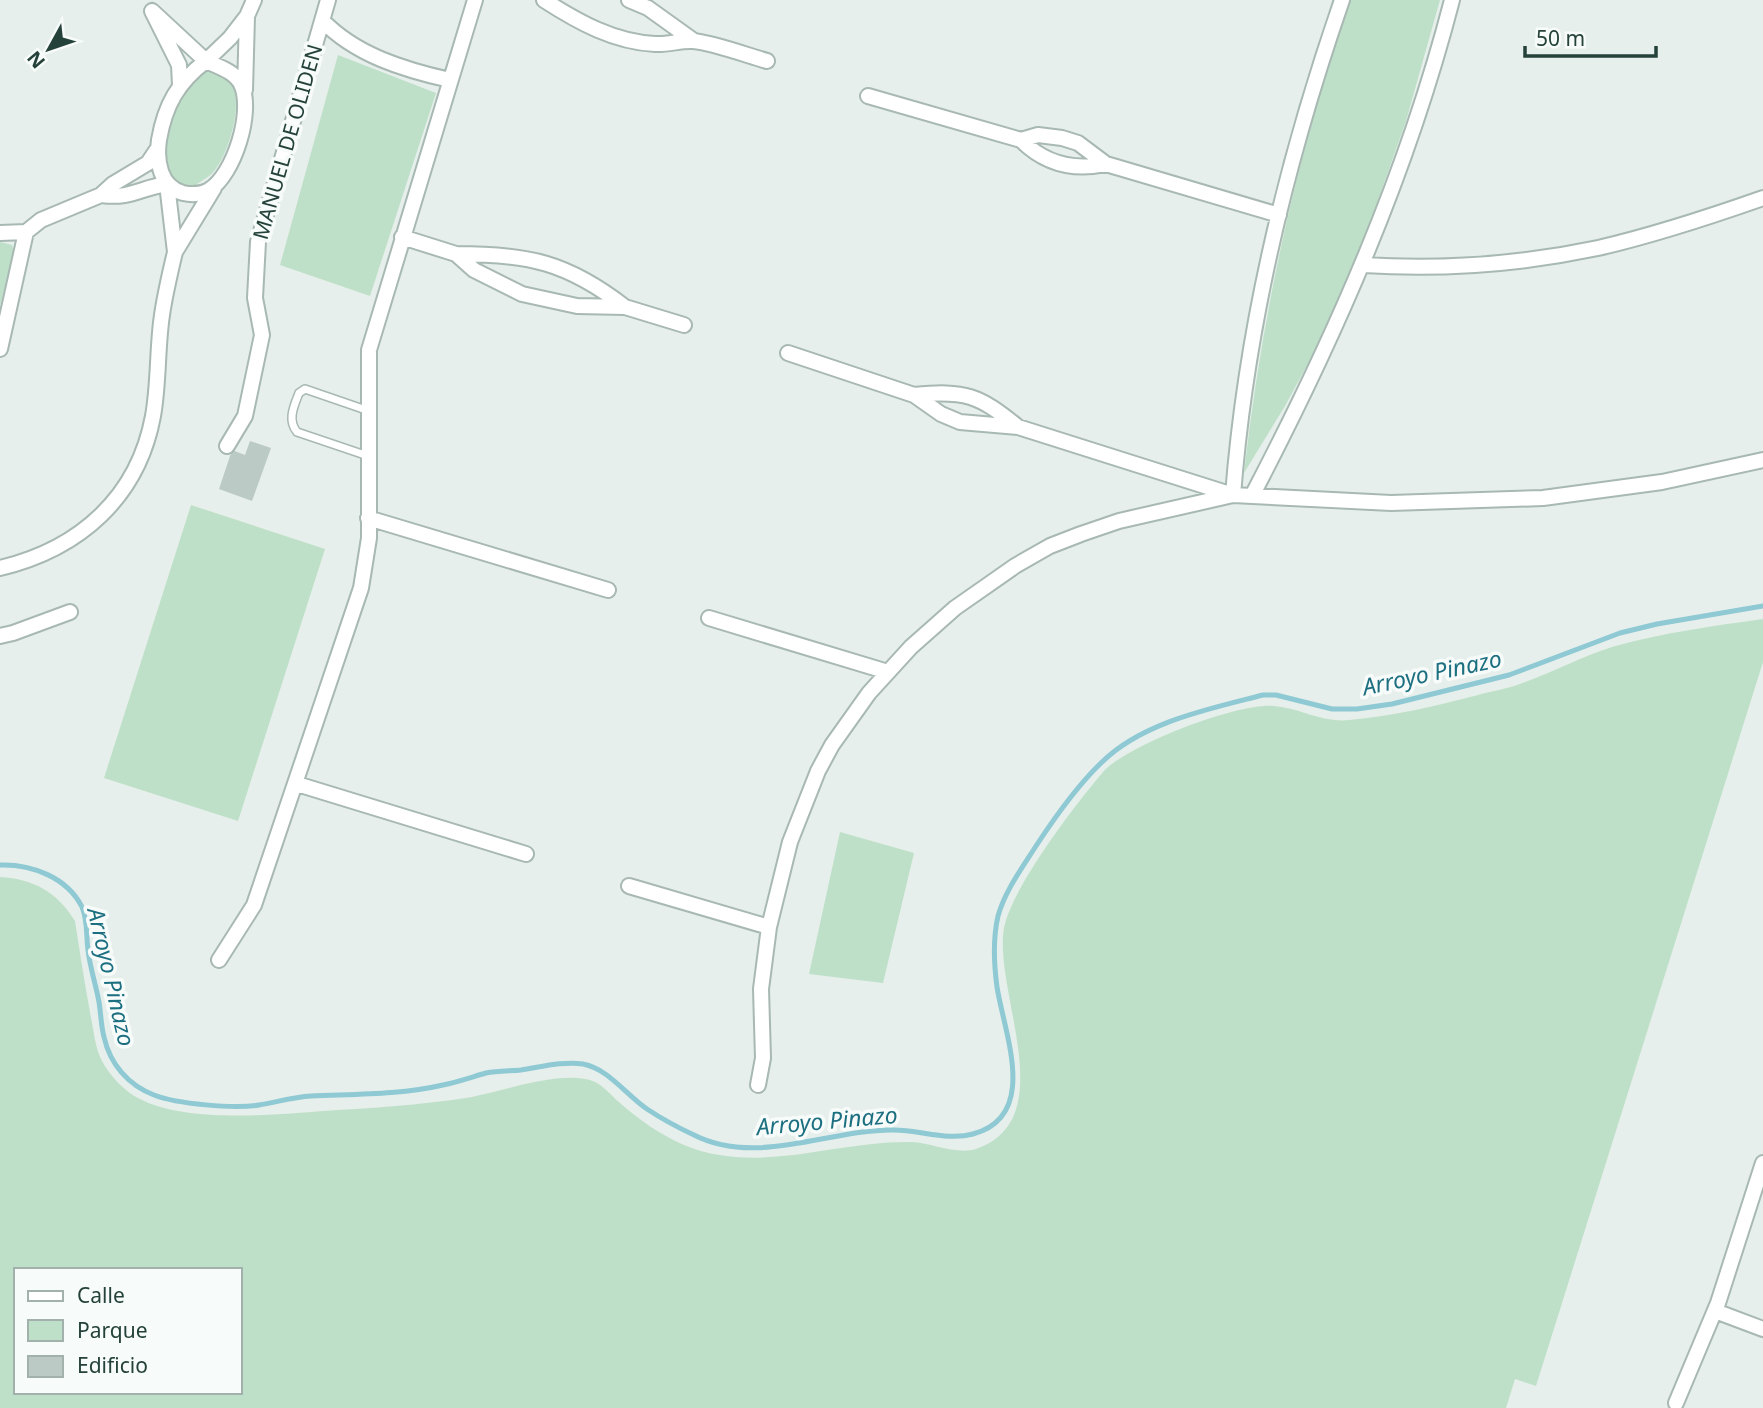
<svg xmlns="http://www.w3.org/2000/svg" width="1763" height="1408" viewBox="0 0 1763 1408" font-family="'Noto Sans',sans-serif">
<style>
.green{fill:#bfe0c8;fill-rule:evenodd}
.lines{fill:none;stroke-linecap:round;stroke-linejoin:round}
.stream{stroke:#8ec9d4;stroke-width:5}
.building{fill:#bbcac4}
.service-casing{stroke:#a8b8b2;stroke-width:10}
.minor-casing{stroke:#a8b8b2;stroke-width:18}
.service{stroke:#fff;stroke-width:7}
.minor{stroke:#fff;stroke-width:14}
.labels{text-anchor:middle;stroke-width:7;stroke-linejoin:round;paint-order:stroke}
.street-label{font-size:21px;fill:#24423a;stroke:#f7fbf9}
.water-label{font-size:23px;font-style:italic;fill:#1c6f80;stroke:#f7fbf9}
</style>
<rect width="100%" height="100%" fill="#e6efeb"/>
<path class="green" d="M1351,0H1440L1406,121L1363,243L1324,334L1285,406L1244,473C1262,314 1297,151 1351,0Z
M338,55L436,93L370,296L280,265Z
M206,71C215,73 226,74 231,82C244,102 229,152 215,170C210,177 201,181 194,186L178,184L165,167C166,132 170,85 206,71Z
M0,242L12,245L14,252L0,306Z
M191,505L325,549L238,821L104,778Z
M1763,619V662L1536,1386L1515,1379L1506,1408H0V877C34,879 57,892 75,921C80,953 85,986 91,1018C94,1032 95,1048 102,1061C110,1076 125,1092 140,1099C186,1123 273,1115 324,1111C372,1108 419,1105 466,1098C500,1092 551,1073 585,1079C601,1081 609,1094 620,1103C639,1120 661,1135 684,1145C758,1176 836,1140 912,1142C932,1143 957,1155 976,1149C1063,1119 993,992 1004,928C1012,887 1075,805 1103,772C1127,745 1239,702 1274,706C1300,708 1322,723 1349,720C1393,716 1436,706 1478,695C1492,691 1507,689 1520,684C1551,673 1581,657 1612,647C1661,633 1713,626 1763,619ZM16,1270H240V1392H16Z
M840,832L914,853L883,983L809,974Z"/>
<g class="lines">
<path class="stream" d="M0,865C31,864 67,877 82,907C88,921 86,936 88,950C90,968 96,985 99,1002C101,1014 101,1026 104,1037C110,1064 128,1085 154,1095C177,1104 234,1109 259,1105C277,1102 293,1097 311,1096C355,1094 400,1095 443,1085C458,1082 472,1077 486,1073C497,1071 510,1071 521,1070C541,1067 563,1061 583,1064C609,1069 626,1095 647,1109C662,1119 679,1128 694,1135C757,1167 829,1129 894,1130C920,1130 948,1141 973,1134C1040,1116 1004,1033 997,987C994,965 993,938 998,916C1005,891 1022,868 1036,846C1055,817 1076,787 1101,763C1142,722 1209,709 1263,695H1276L1332,709H1357L1392,704L1509,675L1620,633L1657,624L1763,606"/>
</g>
<path class="building" d="M250,441L271,448L252,501L219,489L232,450L245,455Z"/>
<g class="lines">
<defs>
<path id="service" d="M368,456L297,432C287,420 294,406 299,393L305,389L369,411"/>
<path id="minor" d="M544,0C578,22 614,42 655,44C668,45 681,40 693,41C714,43 746,55 767,61
M629,0L648,8L694,41
M247,16L254,0
M322,20C355,55 405,70 450,80
M206,61C219,67 234,71 241,84C254,111 234,175 209,190C200,195 192,195 183,193C160,187 156,161 159,140C165,105 178,82 206,61Z
M180,85L179,65L152,11L206,61L230,38L247,16L245,90
M868,96L1021,140
M158,148L148,163L113,184L101,195C132,199 139,188 167,184L175,252L214,188
M1106,164C1073,171 1045,164 1021,140L1038,135L1062,138L1078,143L1106,164L1279,215
M0,233L26,232L41,220L101,195
M402,237L456,254
M1363,265C1441,270 1522,264 1598,248C1654,235 1709,217 1763,198
M625,307C567,262 528,254 456,254L474,270L522,294L577,306L625,307L684,325
M0,349L26,232
M788,353L914,395L941,414L960,422L1018,427C979,395 965,390 914,395
M1018,427L1233,495C1246,327 1287,159 1342,0
M227,446L245,416L262,335L255,298L258,242L328,0
M1252,496C1335,337 1407,174 1452,0
M368,518L608,590
M0,568C80,549 138,497 153,416C159,383 157,348 162,315C165,294 170,273 175,252
M709,618L888,672
M0,636L13,633L70,612
M297,784L526,854
M629,886L769,927
M219,960L254,905L361,588L369,538V350L475,0
M758,1085L763,1058L761,989L769,927L790,842L818,771L832,745L869,693L911,647L955,608L1015,566L1050,546L1081,534L1119,521L1233,495L1391,503L1543,498L1662,482L1763,460
M1715,1311L1763,1329
M1676,1403L1718,1303L1763,1163"/>
</defs>
<use href="#service" class="service-casing"/>
<use href="#minor" class="minor-casing"/>
<use href="#service" class="service"/>
<use href="#minor" class="minor"/>
</g>
<g class="labels">
<g class="street-label">
<text transform="translate(288 142) rotate(-74)" y="7">MANUEL DE OLIDEN</text>
</g>
<g class="water-label">
<text transform="translate(1432 673) rotate(-12)" y="8">Arroyo Pinazo</text>
<text transform="translate(111 977) rotate(77)" y="8">Arroyo Pinazo</text>
<text transform="translate(827 1121) rotate(-5)" y="8">Arroyo Pinazo</text>
</g>
</g>
<rect x="14" y="1268" width="228" height="126" fill="#f7fbf9" stroke="#a3b1ad" stroke-width="2"/>
<rect x="28" y="1291" width="35" height="10" fill="#ffffff" stroke="#a3b1ad" stroke-width="2"/>
<text x="77" y="1303" font-size="21" fill="#24423a">Calle</text>
<rect x="28" y="1320" width="35" height="21" fill="#bfe0c8" stroke="#a3b1ad" stroke-width="2"/>
<text x="77" y="1338" font-size="21" fill="#24423a">Parque</text>
<rect x="28" y="1356" width="35" height="21" fill="#bbcac4" stroke="#a3b1ad" stroke-width="2"/>
<text x="77" y="1373" font-size="21" fill="#24423a">Edificio</text>
<g transform="translate(49 49) rotate(230)" stroke="#f7fbf9" stroke-width="5" paint-order="stroke">
<path d="M0-5L12 26L0 18L-12 26Z" fill="#24423a"/>
<text y="-10" font-size="19" font-weight="bold" text-anchor="middle" fill="#24423a">N</text>
</g>
<path d="M1525 46v10h131v-10" fill="none" stroke="#24423a" stroke-width="3.5"/>
<text x="1536" y="46" font-size="21" fill="#24423a" stroke="#f7fbf9" stroke-width="5" paint-order="stroke">50 m</text>
</svg>
